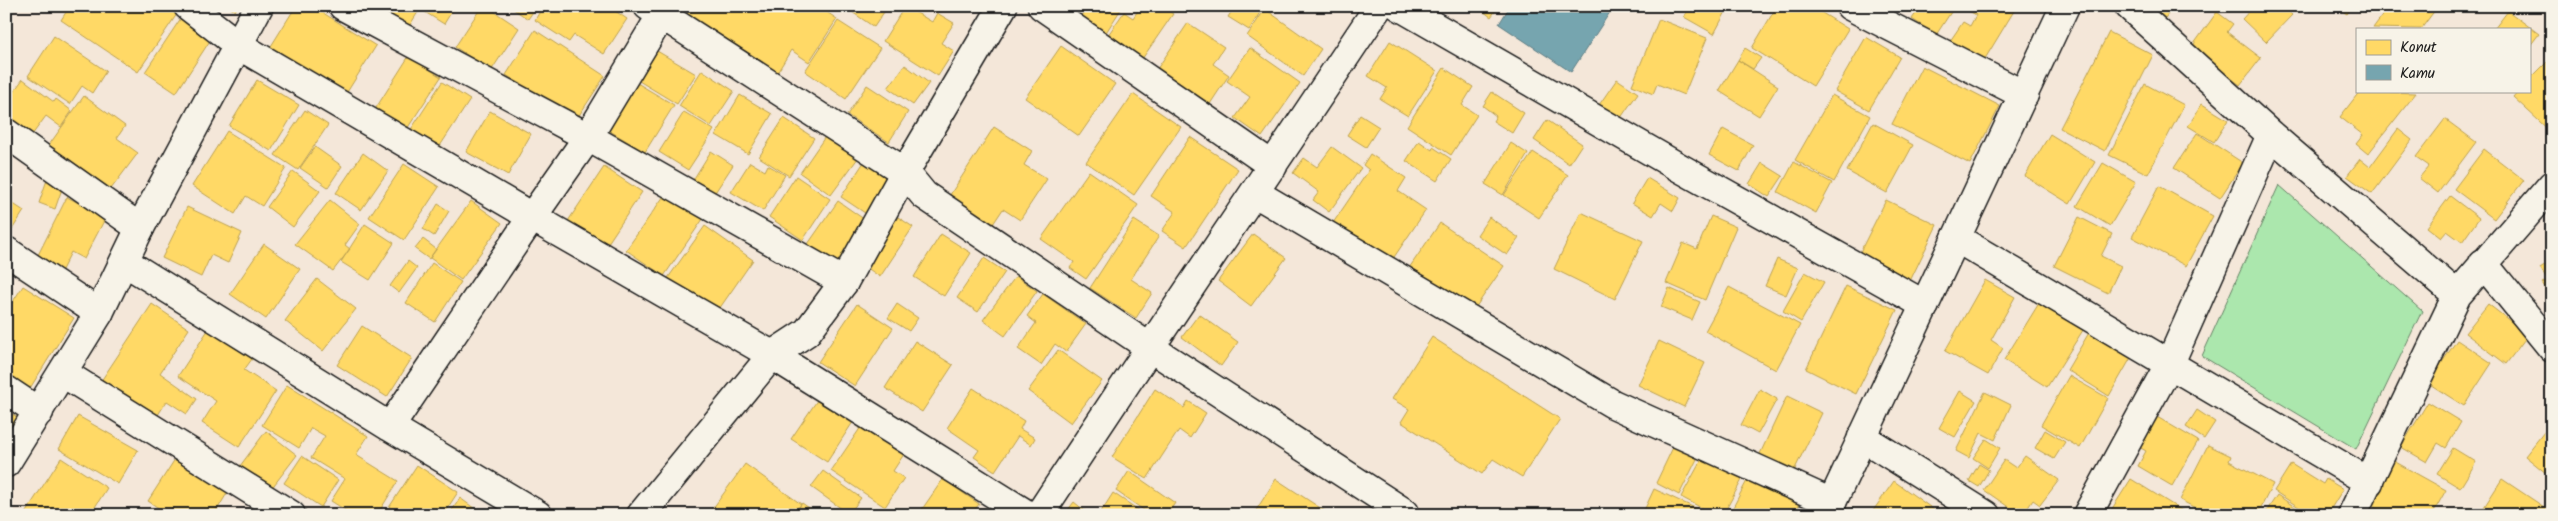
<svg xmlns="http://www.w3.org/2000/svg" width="2558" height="521" viewBox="0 0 2558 521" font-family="Kalam,sans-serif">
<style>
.green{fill:#abe7ad;stroke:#648264}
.homes{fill:#ffd966;stroke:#bba050}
.public{fill:#76a5af;stroke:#5b7c83}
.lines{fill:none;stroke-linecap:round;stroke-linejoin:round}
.minor-casing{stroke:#1c1c1c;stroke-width:31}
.tertiary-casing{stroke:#1c1c1c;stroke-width:31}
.secondary-casing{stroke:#1c1c1c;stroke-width:31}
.minor{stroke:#f7f3e8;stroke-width:28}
.tertiary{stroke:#f7f3e8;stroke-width:28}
.secondary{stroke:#f7f3e8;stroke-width:28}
</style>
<rect width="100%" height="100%" fill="#f4e7d9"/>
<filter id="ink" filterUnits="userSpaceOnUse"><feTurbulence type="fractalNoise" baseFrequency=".02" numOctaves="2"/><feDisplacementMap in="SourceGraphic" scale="10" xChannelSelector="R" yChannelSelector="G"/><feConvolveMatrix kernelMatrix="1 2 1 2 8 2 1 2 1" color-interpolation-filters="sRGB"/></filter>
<g filter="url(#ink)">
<path class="green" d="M2279,185L2422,311L2356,449L2202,356Z"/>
<path class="homes" d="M70,6H166L177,14L138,72L61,20Z
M227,6H238L235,11Z
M296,6H312L376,46L344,97L268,51Z
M394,6H455L444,24L420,9L408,28L388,15Z
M482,6H486L519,28L491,71L455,47Z
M509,6H537L528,19Z
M543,6H608L627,19L604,54L574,35L569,42L535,20Z
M692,6H818L837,19L809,62L791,50L774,78L683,20Z
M843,6H888L874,27Z
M905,6L932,22L937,13L954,23L941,43L954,51L938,76L883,41Z
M1088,6H1097L1105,12L1109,6H1123L1105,34L1080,17Z
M1141,6H1162L1173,14L1142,59L1108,35L1124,12L1133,18Z
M1235,6H1264L1249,30L1228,17Z
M1476,6H1499L1491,17Z
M1690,6H1729L1714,34L1684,17Z
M1777,6H1811L1848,29L1813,86L1752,48Z
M1921,6H1955L1936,35L1912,19Z
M1966,6H2017L1983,62L1950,41L1963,22L1970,26L1976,15L1964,8Z
M2144,6H2173L2164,20Z
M2254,6H2283L2292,15L2266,42L2242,19Z
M2335,6H2364L2361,12L2353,6L2347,14Z
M2395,6H2438L2421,29L2373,28L2387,9L2391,12Z
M1265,9L1321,49L1303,76L1247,36Z
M2508,11L2539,34L2529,47V29H2494Z
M2217,12L2233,24L2227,32L2261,58L2240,85L2191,48Z
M183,15L213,36L176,93L145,72Z
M1659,19L1707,38L1684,95L1657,84L1653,94L1632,85Z
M838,21L880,48L846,99L805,71Z
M1188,23L1224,47L1213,64L1229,75L1210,104L1157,69Z
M535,30L605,76L576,120L506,75Z
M2109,32L2153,55L2105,151L2060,128Z
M54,36L106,71L92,93L82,86L70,104L28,76Z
M1866,37L1900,57L1869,110L1835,91Z
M1390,41L1437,71L1408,116L1380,99L1387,88L1368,76Z
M1061,46L1115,84L1079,136L1025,98Z
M1250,48L1300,83L1262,137L1235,118L1250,97L1227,81Z
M1745,48L1761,58L1753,69L1738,60Z
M657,51L696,74L677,104L639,81Z
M409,56L441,77L405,132L374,111Z
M2551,58L2552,59V133L2513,97L2518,91H2529V80Z
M1738,60L1778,86L1759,116L1719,91Z
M905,65L929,83L913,105L888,88Z
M1922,66L2000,106L1970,164L1892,124Z
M1444,68L1473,87L1462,105L1477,115L1451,155L1407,126Z
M702,70L734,91L711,126L679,106Z
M23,79L54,102L56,99L72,111L61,127L46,116L32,135L6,116V102Z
M1617,79L1638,93L1620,119L1599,105Z
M257,80L299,105L271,151L229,126Z
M442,82L470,100L438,149L410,131Z
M6,83L11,86L6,93Z
M637,83L674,105L645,152L608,130Z
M2145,84L2184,105L2148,174L2109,155Z
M867,85L908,112L889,142L847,115Z
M2360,91L2416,93L2368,154L2356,144L2363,135L2340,117Z
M1492,92L1524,113L1512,133L1493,121L1496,116L1483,106Z
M1133,94L1181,127L1134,195L1086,162Z
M740,95L772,114L748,154L716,135Z
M1832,95L1870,116L1834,182L1795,160Z
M84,96L125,126L117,138L138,153L111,189L49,145Z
M2202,104L2228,120L2214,142L2188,126Z
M305,110L328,125L298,170L275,155Z
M490,111L531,134L508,175L466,152Z
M684,112L714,130L688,170L659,152Z
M1360,115L1379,127L1366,147L1347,135Z
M784,118L814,138L789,176L759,157Z
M2445,119L2476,142L2438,193L2419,178L2429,166L2416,157Z
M1547,120L1582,144L1569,164L1534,140Z
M1873,123L1913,145L1887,193L1847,171Z
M994,127L1032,151L1024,165L1047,179L1020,220L1003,209L989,230L946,201Z
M1723,129L1753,145L1739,171L1709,155Z
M2398,129L2412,140L2372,194L2347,176L2360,159L2370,167Z
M227,131L286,168L262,206L246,196L235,214L192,186Z
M829,131L861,154L831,195L800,173Z
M2197,133L2243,163L2220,198L2174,168Z
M2050,134L2095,162L2070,204L2025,176Z
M1190,137L1238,169L1186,247L1162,231L1175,212L1151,196Z
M1419,141L1432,150L1433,147L1451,159L1437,181L1406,161Z
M1511,143L1528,154L1503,195L1485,184Z
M315,147L342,166L328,187L300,168Z
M1332,147L1361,168L1329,212L1313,200L1319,192L1293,173L1304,158L1317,167Z
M2484,149L2524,180L2494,219L2454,189Z
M711,151L733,165L714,194L693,180Z
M1533,152L1568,175L1539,218L1504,195Z
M363,153L388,171L361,210L336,193Z
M1370,154L1406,178L1398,191L1426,210L1390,263L1333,223L1369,170L1363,165Z
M866,159L892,177L868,215L841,197Z
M750,162L765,171L768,165L785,175L763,211L731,192Z
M1794,162L1832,183L1816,213L1778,192Z
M1762,163L1783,176L1769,197L1749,184Z
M2103,163L2136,182L2110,226L2077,206Z
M404,164L439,187L404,240L369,217Z
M604,167L642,192L606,246L568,221Z
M293,171L320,191L293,227L267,207Z
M1089,171L1138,205L1086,279L1070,268L1074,262L1041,239Z
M796,176L830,199L803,240L769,217Z
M48,177L64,183L55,209L39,203Z
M1647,178L1680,198L1673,211L1661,203L1653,216L1632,203Z
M2159,186L2213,216L2186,266L2132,237Z
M666,193L703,219L664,276L626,250Z
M2450,196L2479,218L2462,242L2447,231L2441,238L2427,227Z
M67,197L106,217L84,259L71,252L60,274L35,261Z
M6,199L24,211L6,239Z
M330,200L360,224L345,245L350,249L333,271L295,244Z
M1886,200L1937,225L1910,281L1858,256Z
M471,201L502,223L461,280L430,258Z
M838,201L868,222L838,265L808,244Z
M438,204L449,211L434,236L423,229Z
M187,207L242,233L228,263L211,255L201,277L162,258Z
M1581,212L1643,241L1615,299L1554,269Z
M1711,216L1736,227L1705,300L1666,283L1683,243L1697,249Z
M898,217L913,227L880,277L866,267Z
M1489,217L1519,238L1507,255L1477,235Z
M2079,217L2112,234L2101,256L2121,266L2108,293L2054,266Z
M1134,220L1159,236L1131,279L1152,293L1136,318L1090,288Z
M1440,223L1504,266L1471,314L1407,271Z
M365,224L394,243L370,280L341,262Z
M705,226L753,260L717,312L668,278Z
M941,234L971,253L944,296L914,277Z
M1253,234L1286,258L1251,306L1218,281Z
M423,239L436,249L429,259L415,249Z
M264,244L300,269L266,319L230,294Z
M984,258L1005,272L978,312L957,298Z
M1777,259L1798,268L1786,295L1765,286Z
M2552,260V297L2542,283L2548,280L2540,268Z
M408,261L417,268L399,293L390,286Z
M432,263L461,282L435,322L406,303Z
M1805,272L1824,282L1801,322L1783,311Z
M1016,276L1037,291L1005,336L983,320Z
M317,279L356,309L323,351L285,321Z
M1985,280L2015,297L1991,340L2003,348L1988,375L1945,351Z
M23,286L74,318L27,393L6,380V312Z
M1846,286L1897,310L1856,394L1806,369Z
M1729,287L1800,325L1776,370L1705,331Z
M1669,288L1700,302L1692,320L1661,307Z
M1043,294L1086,324L1066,352L1055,344L1041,365L1018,349L1036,323L1027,316Z
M2041,300L2085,327L2047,387L2004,360Z
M152,304L189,329L160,373L197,399L187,414L167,401L152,424L97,387Z
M857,304L893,328L855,386L818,362Z
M897,304L918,318L909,331L888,318Z
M2488,304L2528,335L2506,364L2465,333Z
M1199,314L1238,342L1221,366L1182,337Z
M362,326L412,358L387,397L337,365Z
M208,330L252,359L244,370L276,391L239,447L202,423L216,401L178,376Z
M2090,331L2132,356L2109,396L2067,370Z
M1432,337L1560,419L1522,477L1493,459L1482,474L1401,422L1409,409L1392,399Z
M2457,340L2492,363L2464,406L2428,383Z
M915,341L953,365L922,412L885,388Z
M1659,341L1705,363L1684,407L1638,385Z
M1058,350L1102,381L1071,423L1028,391Z
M2069,376L2108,398L2080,448L2041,425Z
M287,385L368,436L356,455L398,481L377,515H353L331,501L345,479L311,458L325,436L311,428L299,448L262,425Z
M973,388L1024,421L1020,429L1035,438L1031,445L1018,436L995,471L974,457L979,450L947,428Z
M1155,389L1184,408L1188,401L1206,413L1190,438L1179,430L1147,479L1112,457Z
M1760,389L1777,399L1758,434L1741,425Z
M1960,391L1976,401L1955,437L1939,428Z
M1985,392L2011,405L1995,440L1981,433L1969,458L1956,451Z
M1787,396L1822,413L1793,473L1759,456Z
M818,399L853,422L827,462L791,439Z
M2428,402L2461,422L2446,448L2438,443L2427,462L2401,447Z
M6,410L20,419L6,441Z
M2197,410L2215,422L2204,439L2186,427Z
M78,416L138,450L118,484L59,449Z
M2157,417L2198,441L2172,486L2138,466L2146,451L2139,447Z
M2552,422V478L2525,456Z
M863,424L906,451L893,471L904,478L885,507L831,471Z
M2045,430L2065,442L2054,459L2035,448Z
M266,431L297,455L271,489L240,466Z
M1677,439L1701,451L1679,495L1656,483Z
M1986,439L2000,448L1988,468L1973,458Z
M2208,445L2231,456L2229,461L2273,484L2257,515H2209L2180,500Z
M2453,448L2476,462L2460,488L2437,474Z
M177,456L229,490L214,515H169L148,501Z
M302,456L338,480L321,507L284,483Z
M2025,456L2059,480L2040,505L2033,500L2023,515H2020L1984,490L2004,460L2016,468Z
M1703,457L1743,478L1723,515H1715L1681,497Z
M61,458L107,488L90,515H24Z
M2392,460L2446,490L2432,515H2388L2367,503Z
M745,464L801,504L793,515H708Z
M1979,464L1989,470L1979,487L1969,481Z
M2291,464L2323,484L2326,479L2343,489L2327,515H2311L2274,491Z
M417,465L458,492L443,515H384Z
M823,471L861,498L849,514L811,487Z
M1129,471L1175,503L1167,515H1151L1116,491Z
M1749,477L1800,504L1794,515H1729Z
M943,479L979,504L971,515H918Z
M1276,479L1331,515H1253Z
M2131,479L2189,515H2108Z
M2502,479L2550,511L2548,515H2479Z
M1894,481L1941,515H1870Z
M1654,489L1710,515H1642Z
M1113,493L1146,515H1099Z
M2277,495L2307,515H2264Z
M460,498L482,514L481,515H449Z
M1074,502L1090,515H1064Z
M802,503L819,515H794Z
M2363,507L2379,515H2359Z"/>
<path class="public" d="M1510,6H1614L1571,72L1499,24Z"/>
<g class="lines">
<defs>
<path id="minor" d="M188,6L238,45L532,217L588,137L667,6
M343,6L588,137L844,282
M648,6L905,172L924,195L1149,347L1405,513L1404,515
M1042,6L1273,166
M1399,6L1680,168L1925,305
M1850,6L2024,95
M2129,6L2271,135L2457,295
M6,133L140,228
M1255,193L1613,404L1832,503
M1956,238L2369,482
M6,251L99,313
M125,262L390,427
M2483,263L2552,348
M63,373L291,515
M6,390L39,412
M1862,437L1986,515
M538,515L390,427L532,217L772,355L1028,515
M1039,515C1151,344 1266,176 1379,6
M2087,515L2170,363L2271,135
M2352,515L2457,295L2552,185"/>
<path id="tertiary" d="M641,515L772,355L807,332L844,282L905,172L1003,6"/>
<path id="secondary" d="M6,463L99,313L140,228L259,6
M1826,515L2065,6"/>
</defs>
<use href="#minor" class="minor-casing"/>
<use href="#tertiary" class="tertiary-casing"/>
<use href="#secondary" class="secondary-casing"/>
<use href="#minor" class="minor"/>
<use href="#tertiary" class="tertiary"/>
<use href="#secondary" class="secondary"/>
</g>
</g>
<rect width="2558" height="521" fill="none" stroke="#f7f3e8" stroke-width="25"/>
<rect x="12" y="12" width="2533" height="496" fill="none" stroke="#1c1c1c" stroke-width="2" filter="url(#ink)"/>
<rect x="2356" y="28" width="175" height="65" fill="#f7f3e8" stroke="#9f9d96"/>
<rect x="2366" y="40" width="25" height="15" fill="#ffd966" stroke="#9f9d96"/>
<text x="2400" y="52" font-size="15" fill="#1c1c1c">Konut</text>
<rect x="2366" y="65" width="25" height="15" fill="#76a5af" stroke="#9f9d96"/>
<text x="2400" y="78" font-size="15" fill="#1c1c1c">Kamu</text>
</svg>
